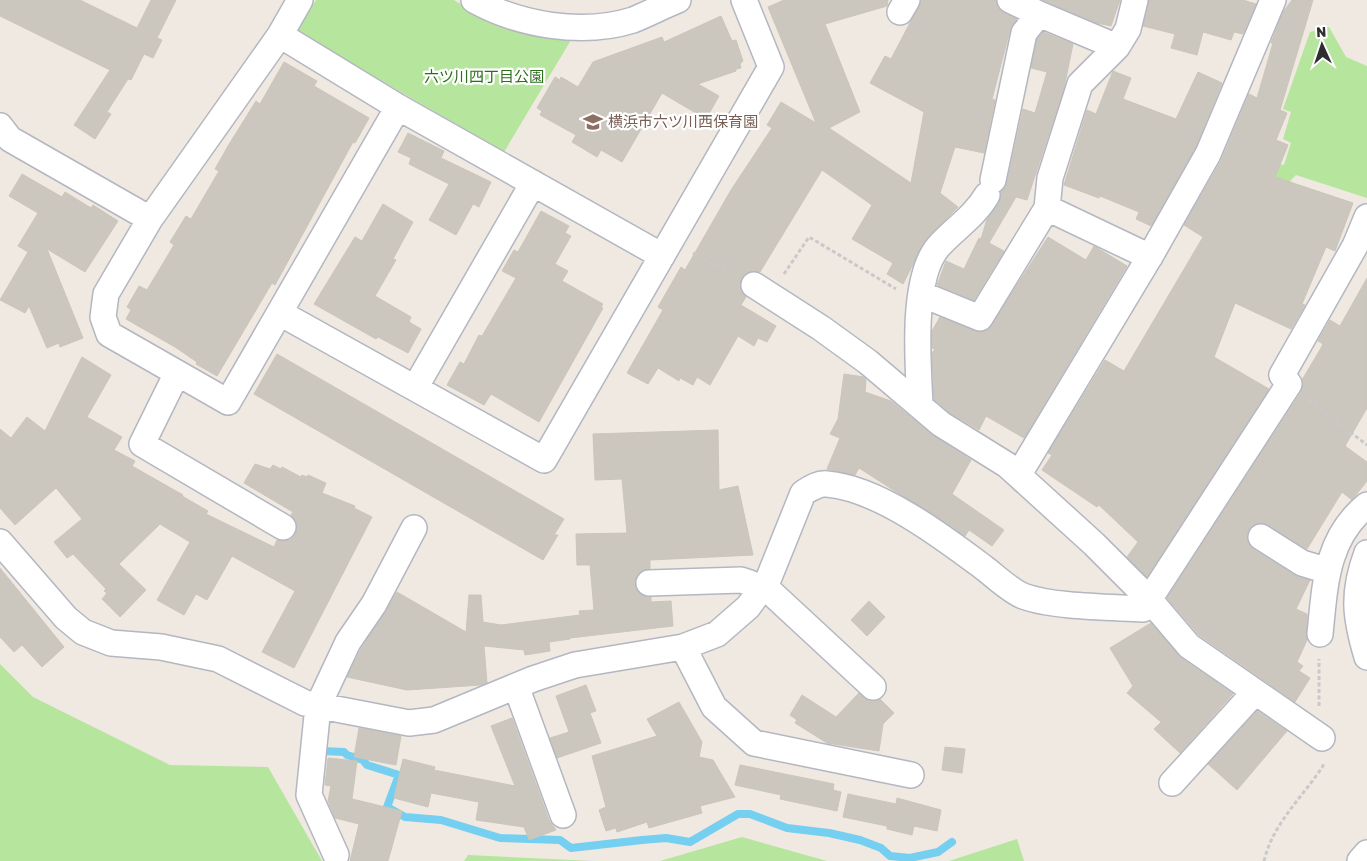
<svg xmlns="http://www.w3.org/2000/svg" width="1367" height="861" viewBox="0 0 1367 861" font-family="Rubik,'Noto Sans JP',sans-serif">
<style>
.green{fill:#b6e59e}
.lines{fill:none;stroke-linecap:round;stroke-linejoin:round}
.stream{stroke:#75cff0;stroke-width:8}
.building{fill:#cbc7bf;stroke:#cbc5ba}
.minor-casing{stroke:#b4b7c1;stroke-width:28}
.path{stroke:#c9c9c9;stroke-width:3;stroke-dasharray:4 2.5;stroke-linecap:butt}
.minor{stroke:#fff;stroke-width:25}
.labels{text-anchor:middle;stroke-width:4.5;stroke-linejoin:round;paint-order:stroke}
.park-label{font-size:15px;fill:#2c6e1b;stroke:#fff}
.education-label{font-size:15px;fill:#785e54;stroke:#fff;text-anchor:start}
</style>
<rect width="100%" height="100%" fill="#efe9e1"/>
<path class="green" d="M316,0H454L489,22L571,40L504,152L296,31Z
M1329,27L1346,57L1367,66V198L1296,175L1291,180L1278,230L1264,204L1275,163L1284,165L1291,143L1283,139L1291,112L1283,109L1310,32Z
M0,664L33,697L170,765L268,767L322,861H0Z
M742,837L827,861H660Z
M1017,839L1024,861H949Z
M468,855L594,861H464Z"/>
<g class="lines">
<path class="stream" d="M322,751L344,752L347,755L363,760L367,765L399,775L387,807L405,817L441,820L500,838L560,840L571,848L642,840L666,838L690,842L738,814H750L787,828L829,833L860,840L881,848L890,856L910,858L938,852L952,842"/>
</g>
<path class="building" d="M0,0H80L137,28L151,0H176L157,38L162,40L153,58L144,54L131,80L128,79L107,112L111,114L95,139L74,125L110,70L0,16Z
M784,0H888L887,6L825,24L860,112L829,128L911,183L924,112L870,83L885,56L891,59L922,0H996L998,8L1017,19L1010,30L992,99L995,100L984,153L955,147L940,193L958,207L926,239L903,284L887,274L893,263L852,239L872,205L822,170L760,272L747,273L740,284L741,291L746,297L741,305L776,326L767,342L758,338L754,346L738,336L710,385L697,377L693,385L680,378L679,381L658,368L648,384L627,373L663,310L658,307L681,267L685,270L731,190L772,128L767,125L781,102L816,123L768,7Z
M1043,0H1120L1111,26L1097,23Z
M1149,0H1243L1256,4L1243,34L1234,32L1231,40L1203,32L1197,55L1171,48L1175,34L1143,26Z
M1292,0H1313L1280,110L1287,113L1276,140L1288,145L1275,177L1353,203L1335,251L1326,247L1302,304L1305,305L1291,329L1235,303L1214,357L1269,389L1147,577L1127,557L1138,542L1099,505L1097,507L1042,470L1052,455L1048,453L1105,360L1124,371L1203,237L1184,225L1221,161L1249,94L1257,98L1273,43H1271L1283,12Z
M721,16L732,41L736,40L743,61L740,64L741,68L736,69V71L698,84L719,96L706,119L662,93L622,162L601,150L597,157L572,142L576,135L540,115L542,111L537,108L555,77L560,80L561,77L578,87L593,62L662,37L664,42Z
M1043,32L1073,44L1064,88L1027,200L1016,197L989,243L1004,251L974,300L937,285L938,283L946,261L964,269L979,238L981,239L987,219L999,202L1001,192L1007,183L1023,109L1035,113L1047,72L1031,68L1037,39Z
M284,62L317,81L314,86L369,118L355,143L353,142L275,285L272,283L217,376L196,364L197,362L175,347L126,319L131,310L127,307L139,286L147,290L174,245L170,242L186,216L191,219L219,171L215,169L228,146L256,101L260,104Z
M1113,71L1131,78L1123,99L1176,119L1198,72L1222,83L1195,148L1151,226L1136,219L1139,212L1100,196L1099,198L1064,185L1087,110L1096,114Z
M408,133L444,151L441,158L491,182L479,207L473,204L456,235L429,220L449,184L409,164L411,158L398,152Z
M22,174L62,197L65,192L91,208L93,205L118,221L85,272L47,249L83,338L60,347L59,343L47,348L29,306L25,313L0,300L28,252L18,246L38,213L9,196Z
M383,204L413,222L393,259L396,260L375,296L411,317L409,322L421,329L408,353L378,337L376,339L314,304L355,237L362,241Z
M541,211L569,226L565,233L571,236L555,264L568,271L562,281L603,304L601,307L603,308L539,422L491,394L484,405L447,385L460,362L464,364L479,335L482,336L516,278L502,271L514,250L518,252Z
M1048,237L1086,260L1094,246L1127,266L1024,438L986,416L979,430L949,412L934,399L932,353L935,349L932,348V331L940,317L975,331L988,330Z
M1367,278V408L1345,446L1367,462V481L1352,500L1342,492L1307,549L1262,523L1254,525L1247,536L1248,543L1253,549L1295,575L1310,580L1296,609L1307,614V640L1297,662L1303,666L1299,671L1310,678L1295,702L1199,635L1167,598L1301,392L1302,380L1321,348L1323,344L1318,341L1330,320L1340,326Z
M277,354L564,519L554,535H558L543,560L254,394Z
M82,357L111,375L87,417L122,437L114,450L135,461L132,466L183,495L182,496L208,511L206,514L274,547L277,540H290L295,535L297,527L291,515L293,512L244,483L255,464L270,469L273,465L281,469L282,467L301,477L302,475L307,477L308,475L326,483L322,493L355,506L354,508L372,517L294,668L262,652L295,591L232,556L207,600L196,594L184,615L157,600L190,542L160,524L119,564L146,590L120,617L102,599L107,593L104,591L106,589L73,554L67,558L54,542L82,519L56,488L15,525L0,508V429L11,438L27,417L45,431Z
M844,374L864,377L866,380L865,392L891,401L932,435L971,460L952,494L1004,530L992,546L969,530L965,536L859,468L855,475L827,469L840,438L830,434L838,419Z
M718,430L719,490L738,486L753,555L650,560V569L642,571L636,577L637,590L643,596L651,597V602L671,601L673,626L570,638V639L549,642L550,651L525,655L524,650L484,646L487,683L481,685L407,690L347,677L361,649L397,592L466,632L469,595H481L483,622L501,625L580,615L579,611L594,610L590,565H577L576,534L627,533L622,479L595,480L593,434Z
M0,568L64,647L42,667L22,645L14,652L0,637Z
M869,601L885,617L867,636L851,620Z
M1151,623L1181,658L1233,694L1180,753L1154,729L1161,722L1127,693L1133,686L1110,648Z
M586,685L596,711L590,713L601,743L557,758L550,738L569,732L556,696Z
M859,693L869,701L880,699L894,713L883,724L879,751L827,743L795,723L797,720L790,715L802,695L836,717Z
M679,702L702,742L699,757L713,760L735,797L700,806L702,813L649,828L647,822L617,832L616,828L606,831L599,810L606,807L592,756L657,736L647,719Z
M1257,711L1287,731L1237,790L1208,764Z
M512,718L549,820L556,830L529,840L524,827L476,820L479,802L431,793L428,807L394,798L403,759L435,767L434,770L515,786L491,726Z
M359,728L401,736L396,765L354,757Z
M945,747L965,749L962,773L942,770Z
M328,758L357,761L352,799L402,811L388,861H350L359,824L335,818L328,801L331,786L325,785Z
M740,765L834,784L833,790L841,792L837,811L780,799L781,795L735,785Z
M848,794L896,804L897,798L941,810L937,831L914,826L912,835L887,829V826L843,817Z"/>
<g class="lines">
<defs>
<path id="minor" d="M300,0L280,35L150,219L106,294L103,317L109,334L228,402L398,107
M474,0C519,25 582,36 633,20C648,14 663,6 678,0
M1010,0L1039,14
M900,12L907,0
M280,35L398,107L662,256
M0,126L10,139L150,219
M993,180L1024,33L1039,14L1117,47
M1047,208L1150,257
M754,285L821,328L868,362L941,424L1007,465L1094,544L1149,599L1189,646L1322,738
M921,294L980,318L1047,208L1050,178L1080,84L1117,47L1128,29L1135,0
M280,313L544,460L771,67L744,0
M177,373L142,444L283,527
M415,388L533,183
M920,404C918,364 911,279 938,247C954,229 975,216 987,195
M1019,474L1152,253L1208,154L1273,0
M1261,537L1302,563L1328,571
M0,542L66,618L83,632L111,643L161,647L218,659L305,703L409,723L434,720L533,679L575,665L683,647L717,634L748,607L768,580L803,493C811,488 818,483 827,484C878,488 943,537 983,567C995,576 1009,590 1023,596C1052,607 1109,607 1143,609L1289,384L1282,375L1355,246L1367,217
M1367,553C1352,593 1355,617 1367,657
M649,583L741,580L750,583L760,592
M764,586L873,687
M1320,634C1325,585 1326,538 1367,505
M683,647L714,707L754,743L911,775
M516,686L563,815
M1172,783L1255,692
M336,855L309,795L318,706L348,642L374,604L414,528
M1360,861L1367,853"/>
</defs>
<use href="#minor" class="minor-casing"/>
<path class="path" d="M693,253L731,273
M784,274L809,237L896,289
M1309,400L1367,445
M1319,706V659
M1264,861C1273,823 1302,798 1323,766V763"/>
<use href="#minor" class="minor"/>
</g>
<defs>
<symbol id="school-bare" viewBox="-9 -9 18 18"><path d="M0-5L7-2L0 1L-7-2ZM-4 1L0 2.5L4 1V4Q0 6-4 4Z" fill="#8d6e63" stroke="#fff" stroke-width="2.5" paint-order="stroke"/></symbol>
</defs>
<g fill-rule="evenodd">
<use href="#school-bare" x="579" y="108" width="28" height="28"/>
</g>
<g class="labels">
<g class="park-label">
<text x="484" y="82">六ツ川四丁目公園</text>
</g>
<g class="education-label">
<text x="608" y="127">横浜市六ツ川西保育園</text>
</g>
</g>
<g transform="translate(1322 45) rotate(357)" stroke="#ffffff" stroke-width="4" paint-order="stroke">
<path d="M0-4L9 19L0 12L-9 19Z" fill="#2e2e2e"/>
<text y="-8" font-size="14" font-weight="bold" text-anchor="middle" fill="#2e2e2e">N</text>
</g>
</svg>
